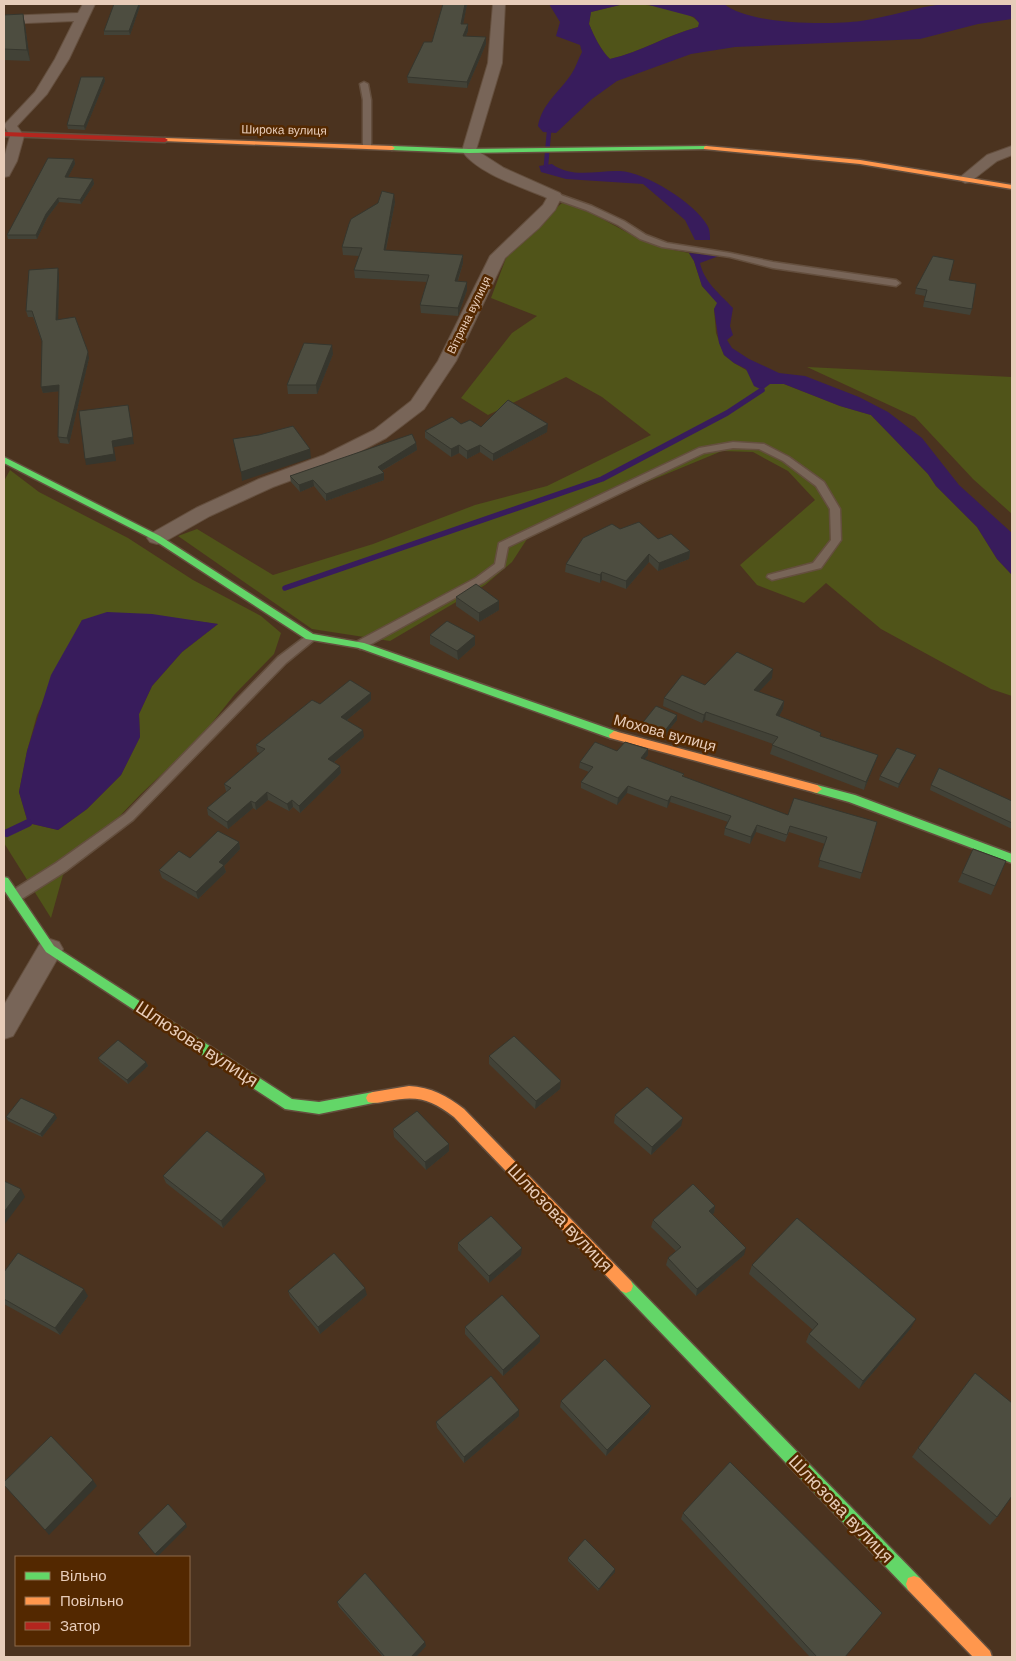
<svg xmlns="http://www.w3.org/2000/svg" width="1016" height="1661" viewBox="0 0 1016 1661" font-family="Arial,sans-serif">
<style>
.green{fill:#505419;fill-rule:evenodd}
.water{fill:#381c5c}
.lines{fill:none;stroke-linecap:round;stroke-linejoin:round}
.stream-far2{stroke:#381c5c;stroke-width:4.5}
.stream-far1{stroke:#381c5c;stroke-width:5.5}
.stream{stroke:#381c5c;stroke-width:8}
.lane-casing{stroke:#644f3e;stroke-width:3}
.street-casing{stroke:#644f3e;stroke-width:2}
.fast-casing{stroke:#644f3e;stroke-width:3}
.slow-casing{stroke:#644f3e;stroke-width:3}
.jam-casing{stroke:#644f3e;stroke-width:3}
.lane{fill:#786558;fill-rule:evenodd}
.street{fill:#786558;fill-rule:evenodd}
.fast{fill:#63d668;fill-rule:evenodd}
.slow{fill:#ff974d;fill-rule:evenodd}
.jam{fill:#b3261e;fill-rule:evenodd}
.wall{fill:#424237}
.shaded-wall{fill:#36362d}
.building{fill:#4d4d40;stroke:#36362d}
.labels{text-anchor:middle;stroke-width:5;stroke-linejoin:round;paint-order:stroke}
.far-street-label{font-size:12px;fill:#e7ccb9;stroke:#532800}
.street-label{font-size:15px;fill:#e7ccb9;stroke:#532800}
.near-street-label{font-size:18px;fill:#e7ccb9;stroke:#532800}
</style>
<rect width="100%" height="100%" fill="#4b331f"/>
<path class="green" d="M624,4C645,4 685,7 700,23L698,27C667,35 641,52 610,59C601,51 594,36 589,24L591,12Z
M562,203C598,211 624,235 658,246C668,249 679,251 689,253L694,261L702,286L718,303L714,309L716,333L724,355L734,363L770,384H784L840,406L871,415L928,474L936,486L977,527L997,559L1012,575V696L991,689L881,629L826,583L804,603L757,585L740,565L815,500L788,471L753,452L722,451L618,494L527,539L512,562L485,585L390,641L312,629L178,536L197,529L273,575L373,544L475,505L547,486L651,435L602,397L566,377L488,415L461,398L512,333L537,316L491,298L506,258L549,214Z
M807,367L1012,377V514L973,479L915,417Z
M10,470L39,492L128,538L193,580L261,616L281,633L274,654L235,694L200,738L141,794L63,875L51,918L4,843V481ZM82,620H187L218,624L182,652L152,686L139,714L140,737L121,775L87,809L58,830L28,823L19,792L27,751L37,715Z"/>
<path class="water" d="M549,4H624L591,12L589,24C594,36 601,51 610,59C641,52 667,35 698,27L699,23L694,17L645,4H724C750,25 828,25 861,21C889,17 916,7 944,4C966,1 990,4 1012,4V19L978,24L920,39L735,47L691,54L617,81L592,99L556,133L543,132L538,126C542,103 560,92 572,73C576,67 578,59 582,52L580,45L556,36L560,22Z
M552,164C572,179 598,170 620,171C645,172 695,203 707,225C710,229 710,236 710,240H695L685,220L643,184L566,179L541,172L539,166Z
M689,253L719,256L700,263C704,282 720,294 733,308L730,326L733,335L727,340L732,348L749,359L779,373L805,376L859,397L888,412L922,438L959,485L1012,533V575L997,559L977,527L936,486L928,474L871,415L840,406L784,384H770L762,390L754,386L746,369L734,363L724,355L719,343L714,309L717,303L702,286L694,261Z
M107,612L152,614L218,624L182,652L152,686L139,714L140,737L121,775L87,809L58,830L28,823L19,792L27,751L51,675L82,620Z"/>
<g class="lines">
<path class="stream-far2" d="M546,165L549,132"/>
<path class="stream-far1" d="M285,588L602,479L727,413L762,390"/>
<path class="stream" d="M7,833L28,823"/>
<defs>
<path id="lane" d="M364,82L368,84L371,100V146L367,148L363,146V100L360,84Z
M552,194H558L592,206L624,221L646,235L667,243L730,253L773,262L896,280L900,283L896,286L773,268L730,257L662,247L640,239L618,225L586,210L552,198Z
M733,442L764,444L789,457L824,482L840,509L841,540L821,568L772,580L767,577L768,575L813,563L831,540L830,509L816,486L783,461L759,449L733,448L704,453L508,547L504,567L484,582L364,648L360,649L354,645L356,642L476,578L495,564L499,543L699,448Z
M310,633L316,637L314,640L286,663L133,820L66,871L20,900H10L9,896L10,892L56,863L125,814L278,657Z"/>
<path id="street" d="M83,4H95L69,59L47,94L17,126L24,136L17,161L9,176L4,177V158L10,136L4,125L35,92L55,59L74,21L4,24V16L78,13Z
M493,4H505L502,63L476,150L504,168L560,193L562,196L555,210L539,228L505,258L456,361L424,409L386,438L338,463L273,487L210,516L164,542L157,544L150,542L147,538L150,534L196,508L259,479L324,455L374,430L411,401L438,361L490,256L543,205L547,198C522,187 478,174 462,151L488,63Z
M1012,146V155L997,161L970,182L965,183L958,179L987,155Z
M50,939L59,942L63,949L13,1036L4,1039V1005L41,942Z"/>
<path id="fast" d="M706,146L708,147V149L469,153L392,150L389,148L392,146L469,149Z
M4,457L160,536L313,634L364,643L618,732L619,735L618,738H610L359,648L306,639L154,540L4,463Z
M817,785L855,795L1012,854V863L849,802L813,792L812,789L813,786Z
M4,877L8,878L54,946L292,1099L319,1102L373,1092L378,1094L380,1098L378,1102L319,1114L285,1109L46,952L4,890Z
M626,1279L631,1281L920,1578L922,1584L920,1590L914,1592L908,1590L621,1291L619,1286L621,1281Z"/>
<path id="slow" d="M165,138L392,146L395,148L392,150L163,141V139Z
M706,146L860,160L1012,185V189L860,164L704,149V147Z
M614,731L817,785L822,789L817,793L610,738L609,735Z
M409,1086C431,1087 447,1096 464,1109L631,1281L633,1286L631,1291L626,1293L621,1291L454,1117C431,1099 417,1095 388,1101C381,1102 375,1104 368,1102L366,1098L368,1094L373,1092Z
M914,1576L920,1578L990,1651L992,1657H973L908,1590L906,1584L908,1578Z"/>
<path id="jam" d="M4,132L165,138L168,140L165,142L4,136Z"/>
</defs>
<use href="#lane" class="lane-casing"/>
<use href="#street" class="street-casing"/>
<use href="#fast" class="fast-casing"/>
<use href="#slow" class="slow-casing"/>
<use href="#jam" class="jam-casing"/>
<use href="#lane" class="lane"/>
<use href="#street" class="street"/>
<use href="#fast" class="fast"/>
<use href="#slow" class="slow"/>
<use href="#jam" class="jam"/>
</g>
<path class="wall" d="M443,4H467L463,24H468V31L466,36L486,44L467,88L408,83L407,77L432,42Z
M140,6L130,35H104V31Z
M23,14L25,25L30,61L4,60V15Z
M104,77L105,81L85,130L68,129L67,125Z
M74,159L75,164L68,177L93,179L94,184L81,204L59,202L47,218L37,239H8L7,235Z
M395,202L386,250L463,263L458,281L467,282V290L458,316L421,313L420,305L427,282L355,278L354,270L359,256L343,255L342,247Z
M59,274L58,320L89,358L69,444L60,443L58,437L59,391L43,393L41,387L42,342L33,317H28L26,311Z
M949,280L972,309L970,315L923,307L925,296L915,294L916,288Z
M333,354L317,394H288L287,385Z
M461,424L481,427L547,432L493,461L480,452L467,459L459,453L451,457L425,438V431Z
M416,443L417,450L382,471L384,473V480L326,501L314,486L300,492L291,482L290,476Z
M620,529L658,539L690,551L689,559L658,571L649,562L626,589L602,580L600,583L565,572L566,564Z
M456,597L499,601V610L479,622L456,606Z
M430,635L475,645L458,660L430,644Z
M772,678L758,692L784,701L783,709L779,716L821,733L820,736L878,755L875,763L864,790L770,754L773,744L705,720L702,723L663,706L664,698L705,685Z
M371,693V700L347,720L364,737L334,762L340,766L341,773L300,813L293,807L289,811L268,800L256,810L253,808L228,829L208,815L207,808L227,792L226,791L224,784L260,753L257,752L256,745L320,704Z
M677,715V720L663,737L639,730L640,726Z
M648,749V755L644,759L684,774L683,777L788,815L877,822L860,879L818,867L825,844L789,832L785,842L756,832L750,844L724,835L725,828L728,822L670,802L667,808L627,793L617,805L581,788V782L589,772L579,768L580,762L617,751Z
M916,755L914,759L898,788L879,780L880,776Z
M931,785L1012,801V829L930,790Z
M239,842L240,849L224,866L226,872L198,899L162,878L159,870L190,858Z
M1006,861L991,895L958,882L962,873Z
M489,1056L560,1089L535,1109L489,1064Z
M98,1058L146,1062L148,1066L128,1084L100,1062Z
M615,1115L681,1126L651,1155L614,1123Z
M6,1117L57,1118L42,1137L8,1121Z
M393,1129L449,1151L426,1170L394,1137Z
M163,1176L266,1181L223,1228L166,1183Z
M715,1206L714,1213L712,1214L744,1255L696,1296L666,1265L668,1258L676,1251L651,1227L653,1220Z
M458,1243L521,1255L489,1283L458,1250Z
M752,1265L911,1328L859,1389L806,1342L809,1334L813,1330L749,1274Z
M4,1272L88,1296L60,1335L4,1304Z
M288,1291L367,1295L320,1334L290,1297Z
M465,1327L540,1342L503,1376L465,1334Z
M561,1401L651,1406L649,1412L606,1456L560,1407Z
M519,1416L464,1463L437,1428L436,1422Z
M918,1448L997,1517L990,1525L912,1457Z
M683,1513L845,1657H810L681,1519Z
M568,1558L615,1569V1572L598,1591L568,1561Z
M337,1602L426,1646L416,1657H383L339,1607Z"/>
<path class="shaded-wall" d="M139,4H140V6L130,35L129,31Z
M465,4H467L462,30L461,24Z
M23,14L25,25L30,61L27,50Z
M468,24V31L463,42V36Z
M486,37V44L467,88V82Z
M104,77L105,81L85,130L84,126Z
M74,159L75,164L66,181L65,177Z
M93,179L94,184L81,204L80,200Z
M394,194L395,202L384,258V250Z
M58,198L59,202L47,218L37,239L36,235L46,214Z
M463,255V263L455,289V281Z
M58,268L59,274L58,326L56,320Z
M467,282V290L458,316V308Z
M332,345L333,354L317,394L316,385Z
M88,352L89,358L69,444L67,438Z
M59,385L61,391L43,393L41,387Z
M128,405L134,444L114,447L116,461L86,465L85,459L112,441Z
M548,424L547,432L493,461V454Z
M416,443L417,450L378,473V467Z
M459,445V453L451,457V449Z
M480,445V452L467,459V451Z
M310,449L311,458L242,481L241,472Z
M384,473V480L326,501V494Z
M313,480L314,486L300,492L299,485Z
M690,551L689,559L658,571L659,563Z
M649,554V562L626,589V581Z
M602,572V580L600,583V575Z
M499,601V610L479,622V613Z
M475,636V645L458,660L457,651Z
M773,669L772,678L752,699L754,690Z
M371,693V700L342,724L341,717Z
M784,701L783,709L775,724L776,715Z
M706,712L705,720L702,723L704,715Z
M677,715V720L663,737L664,732Z
M363,730L364,737L329,766L328,759Z
M648,749V755L640,765L641,758Z
M878,755L875,763L864,790L866,782Z
M916,755L914,759L898,788L899,784Z
M340,766L341,773L300,813L299,806Z
M628,786L627,793L617,805L618,798Z
M267,792L268,800L256,810L255,803Z
M671,796L670,802L667,808L668,801Z
M292,800L293,807L289,811L287,804Z
M251,801L253,808L228,829L227,822Z
M757,825L756,832L750,844L751,837Z
M239,842L240,849L224,866L226,872L198,899L196,892L219,862Z
M146,1062L148,1066L128,1084L127,1080Z
M561,1081L560,1089L535,1109L536,1101Z
M55,1114L57,1118L42,1137L40,1134Z
M683,1118L681,1126L651,1155L652,1147Z
M449,1144V1151L426,1170L425,1162Z
M264,1174L266,1181L223,1228L221,1221Z
M21,1189L25,1197L4,1225V1212Z
M715,1206L714,1213L708,1219L709,1211Z
M522,1248L521,1255L489,1283V1276Z
M746,1248L744,1255L696,1296L697,1289Z
M365,1288L367,1295L320,1334L318,1327Z
M84,1289L88,1296L60,1335L55,1328Z
M916,1319L911,1328L859,1389L863,1381Z
M540,1336V1342L503,1376V1370Z
M651,1406L649,1412L606,1456L607,1450Z
M519,1410V1416L464,1463V1457Z
M93,1480L97,1486L49,1535L45,1530Z
M186,1524L187,1527L157,1557L155,1554Z
M615,1569V1572L598,1591L599,1589Z
M425,1642L426,1646L416,1657H411Z"/>
<path class="building" d="M114,4H139L129,31H104Z
M443,4H465L461,24H468L463,36L486,37L467,82L407,77L424,42H432Z
M23,14L27,50L4,49V15Z
M81,77H104L84,126L67,125Z
M48,158L74,159L65,177L93,179L80,200L58,198L46,214L36,235H7Z
M382,191L394,194L384,250L463,255L455,281L467,282L458,308L420,305L429,275L354,270L362,248L342,247L349,224L351,219L378,203Z
M933,256L954,260L949,280L976,284L972,309L924,301L927,290L916,288Z
M58,268L56,320L75,317L88,352L67,438L58,437L59,385L41,387L42,341L32,311H26L29,270Z
M304,343L332,345L316,385H287Z
M508,400L548,424L493,454L480,445L467,451L459,445L451,449L425,431L452,417L461,424L470,420L481,427Z
M128,405L133,437L112,441L114,454L85,459L79,411Z
M293,426L310,449L241,472L233,439L259,435Z
M412,434L416,443L378,467L384,473L326,494L313,480L299,485L290,476Z
M639,522L658,539L671,534L690,551L659,563L649,554L626,581L602,572L600,575L566,564L583,538L612,524L620,529Z
M476,584L499,601L479,613L456,597Z
M447,621L475,636L457,651L430,635Z
M737,652L773,669L754,690L784,701L776,715L821,733L820,736L878,755L866,782L772,745L778,737L706,712L704,715L664,698L682,675L705,685Z
M350,680L371,693L341,717L363,730L328,759L340,766L299,806L292,800L287,804L267,792L255,803L251,801L227,822L207,808L231,788L224,784L265,749L256,745L312,700L320,704Z
M656,706L677,715L664,732L640,726Z
M595,742L617,751L625,742L648,749L641,758L684,774L682,776L788,815L794,798L877,822L862,873L819,860L827,837L790,826L787,835L757,825L751,837L725,828L731,816L671,796L668,801L628,786L618,798L581,782L593,767L580,762Z
M897,748L916,755L899,784L880,776Z
M939,768L1012,801V823L931,785Z
M218,831L239,842L219,862L224,865L196,892L159,870L179,851L190,858Z
M973,849L1006,861L995,886L962,873Z
M514,1036L561,1081L536,1101L489,1056Z
M118,1040L146,1062L127,1080L98,1058Z
M647,1087L683,1118L652,1147L615,1115Z
M21,1098L55,1114L40,1134L6,1117Z
M417,1111L449,1144L425,1162L393,1129Z
M207,1131L264,1174L221,1221L163,1176Z
M4,1181L21,1189L4,1212Z
M693,1184L715,1206L709,1211L746,1248L697,1289L668,1258L681,1247L653,1220Z
M491,1216L522,1248L489,1276L458,1243Z
M797,1218L916,1319L863,1381L809,1334L818,1324L752,1265Z
M18,1253L84,1289L55,1328L4,1299V1272Z
M334,1253L365,1288L318,1327L288,1291Z
M502,1295L540,1336L503,1370L465,1327Z
M605,1359L651,1406L607,1450L561,1401Z
M975,1373L1012,1403V1496L997,1517L918,1448Z
M491,1376L519,1410L464,1457L436,1422Z
M51,1436L93,1480L45,1530L4,1485V1482Z
M730,1462L882,1613L845,1657H817L683,1513Z
M168,1504L186,1524L155,1554L138,1533Z
M585,1539L615,1569L599,1589L568,1558Z
M365,1573L425,1642L411,1657H385L337,1602Z"/>
<g class="labels">
<g class="far-street-label">
<text transform="translate(284 130) rotate(1)" y="4">Широка вулиця</text>
<text transform="translate(469 315) rotate(-64)" y="4">Вітряна вулиця</text>
</g>
<g class="street-label">
<text transform="translate(665 733) rotate(15)" y="5">Мохова вулиця</text>
</g>
<g class="near-street-label">
<text transform="translate(197 1044) rotate(33)" y="6">Шлюзова вулиця</text>
<text transform="translate(560 1218) rotate(46)" y="6">Шлюзова вулиця</text>
<text transform="translate(841 1509) rotate(46)" y="6">Шлюзова вулиця</text>
</g>
</g>
<rect width="1016" height="1661" fill="none" stroke="#e7ccb9" stroke-width="10"/>
<rect x="15" y="1556" width="175" height="90" fill="#532800" stroke="#8e6a4a"/>
<rect x="25" y="1572" width="25" height="8" fill="#63d668" stroke="#8e6a4a"/>
<text x="60" y="1581" font-size="15" fill="#e7ccb9">Вільно</text>
<rect x="25" y="1597" width="25" height="8" fill="#ff974d" stroke="#8e6a4a"/>
<text x="60" y="1606" font-size="15" fill="#e7ccb9">Повільно</text>
<rect x="25" y="1622" width="25" height="8" fill="#b3261e" stroke="#8e6a4a"/>
<text x="60" y="1631" font-size="15" fill="#e7ccb9">Затор</text>
</svg>
